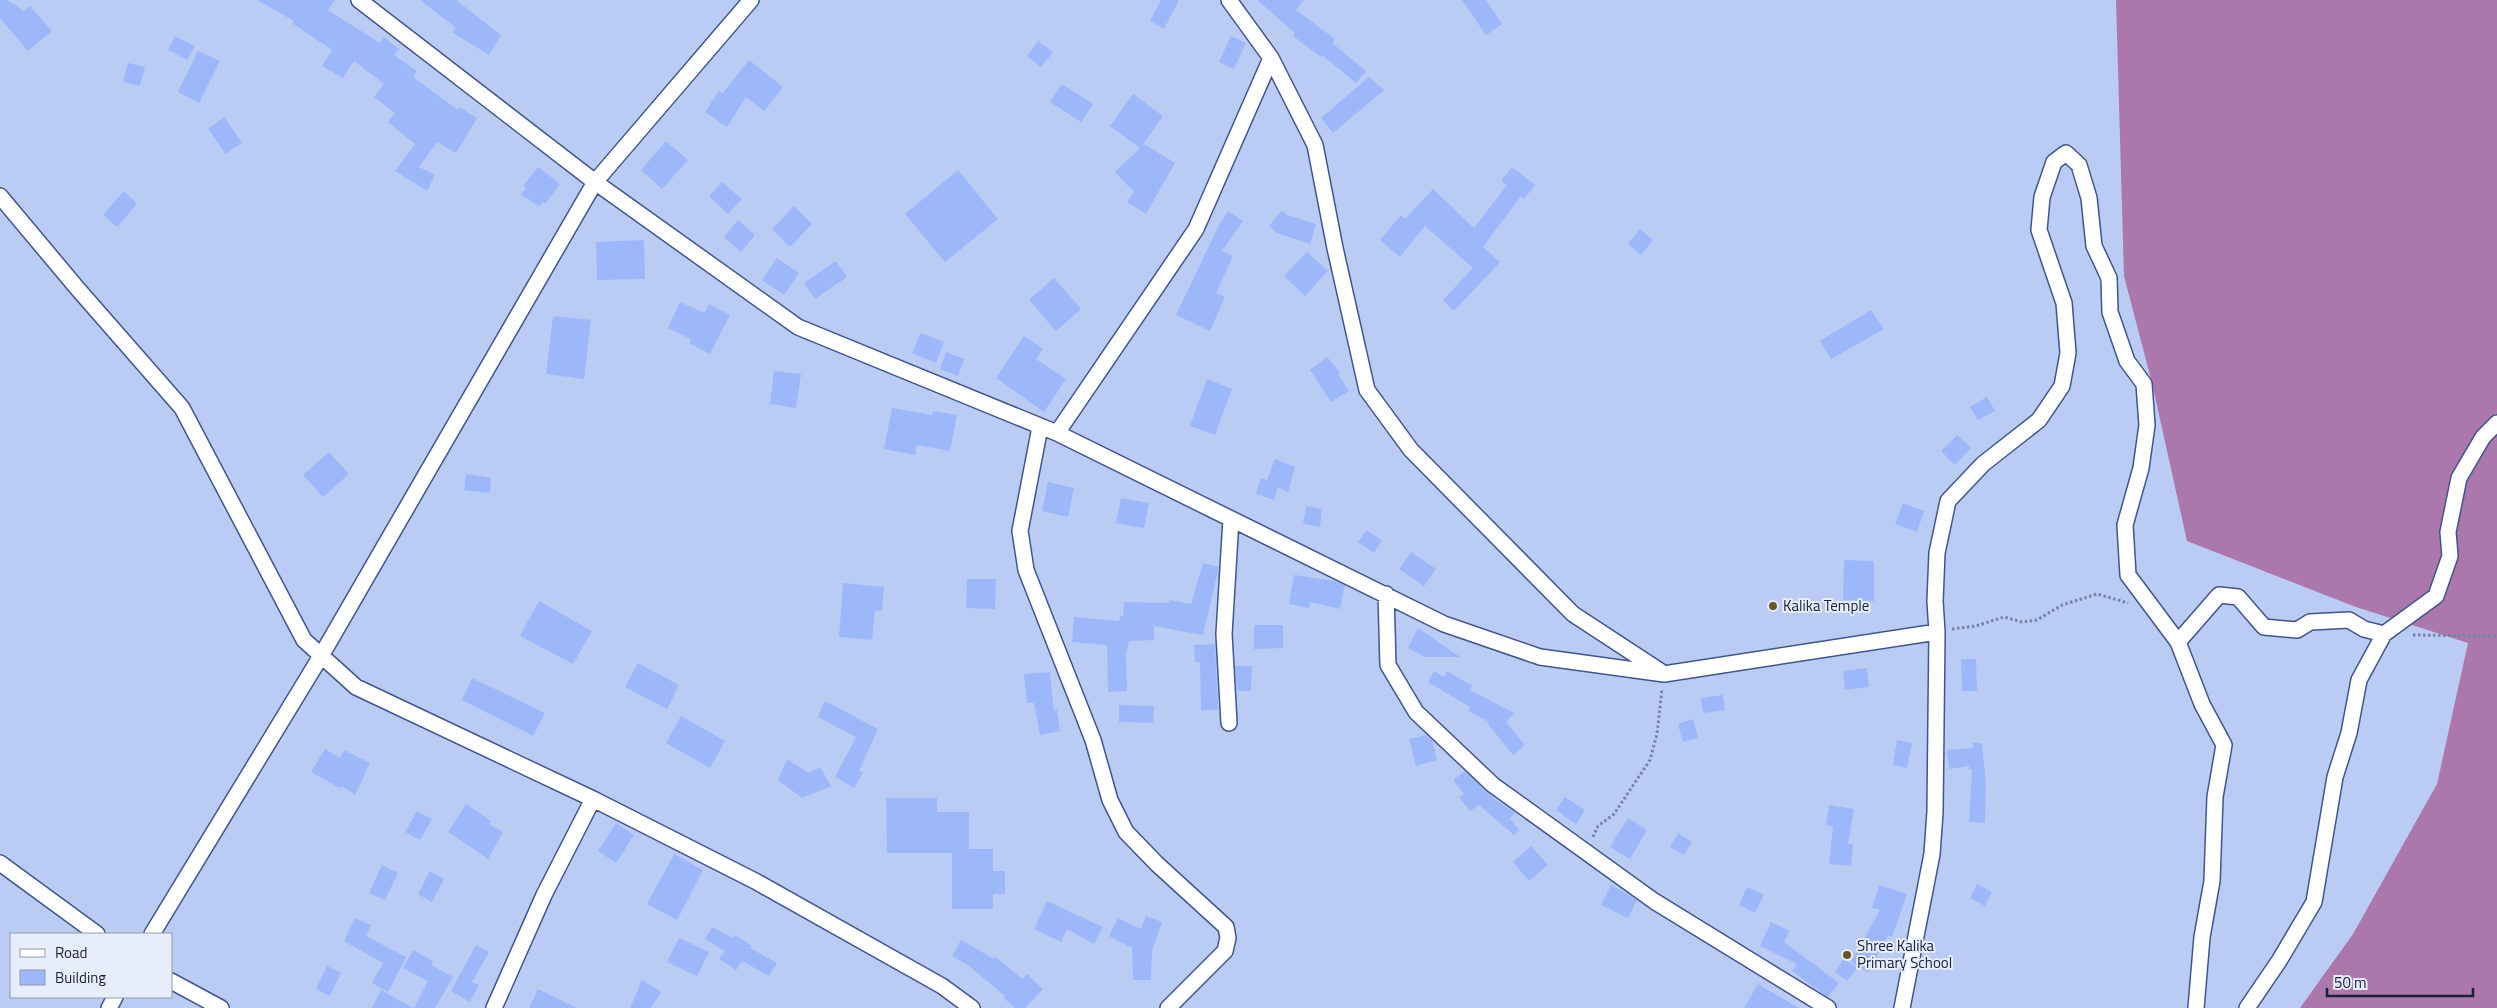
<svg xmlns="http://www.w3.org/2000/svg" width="2497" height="1008" viewBox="0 0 2497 1008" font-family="'Titillium Web',sans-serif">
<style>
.forest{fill:#ac77ad}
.building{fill:#9cb8fa}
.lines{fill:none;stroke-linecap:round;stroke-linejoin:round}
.minor-casing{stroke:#3f558f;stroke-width:18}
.path{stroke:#7583a4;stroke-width:3;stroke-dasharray:2.5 2.5;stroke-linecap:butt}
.minor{stroke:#fff;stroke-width:15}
.poi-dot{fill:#685322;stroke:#e7edfb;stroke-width:2}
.labels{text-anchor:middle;stroke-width:4;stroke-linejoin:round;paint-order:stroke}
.poi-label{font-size:15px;fill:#162038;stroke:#e7edfb;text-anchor:start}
</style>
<rect width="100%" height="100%" fill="#bbccf4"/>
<path class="forest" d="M2116,0H2497V1008H2300L2353,934L2437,784L2468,643L2356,607L2187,541L2152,383L2124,276Z"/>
<path class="building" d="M0,0H7L24,11L30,6L52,31L28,51L0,18Z
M257,0H335L328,10L380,43L384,37L399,49L394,55L417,71L413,77L458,110L459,107L477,118L456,153L437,142L419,167L435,175L427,191L395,171L415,144L388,122L395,113L374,97L384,84L354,61L343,78L322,66L332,50L292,23L294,21Z
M420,0H456L501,35L489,55L452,32L456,28Z
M1161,0H1179L1164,29L1150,21Z
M1257,0H1304L1296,10L1335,39L1332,43L1366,71L1356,83L1322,55L1321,57L1293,36L1295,33Z
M1462,0H1486L1502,24L1486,35Z
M175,36L195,46L187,60L168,50Z
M1231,36L1246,43L1234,69L1219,62Z
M1038,41L1053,52L1041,67L1027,56Z
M198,51L220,61L199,103L178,92Z
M749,60L783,87L764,111L746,97L727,127L705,112L719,91L723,93Z
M128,63L145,67L140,86L123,82Z
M1369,77L1384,90L1333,133L1321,118Z
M1062,84L1093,104L1081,122L1050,102Z
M1133,94L1163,116L1142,146L1144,144L1175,163L1146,214L1127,202L1134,192L1115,172L1140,148L1110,126Z
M224,117L242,143L226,154L208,129Z
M666,141L688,160L662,189L641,170Z
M538,167L560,184L545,204L543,202L539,206L521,195L526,188L523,186Z
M1512,167L1535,185L1524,199L1521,196L1483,247L1500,262L1454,311L1443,300L1473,268L1425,226L1400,257L1380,240L1401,215L1405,219L1433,189L1474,228L1507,185L1501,181Z
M958,170L998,219L945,262L905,214Z
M722,182L742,199L728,214L709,196Z
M124,191L137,204L117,227L103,215Z
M794,206L812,224L790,247L772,229Z
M1282,210L1287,215L1316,224L1310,244L1277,233L1269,226Z
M1228,211L1243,221L1222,251L1233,256L1216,293L1225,297L1210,331L1176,315L1219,225Z
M738,220L755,235L741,252L724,237Z
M1640,229L1653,240L1641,255L1628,244Z
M644,240L645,279L597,280L596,242Z
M1307,252L1328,271L1305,296L1284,276Z
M777,258L799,273L784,295L762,280Z
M836,261L847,277L815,299L804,283Z
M1054,278L1081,309L1056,331L1029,300Z
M680,302L704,313L709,304L730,315L710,354L689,343L691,339L668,328Z
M1871,310L1884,329L1831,359L1820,341Z
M553,316L591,320L584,379L546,374Z
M921,333L944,342L936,363L912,353Z
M1024,336L1043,349L1036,359L1066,379L1044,412L996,378Z
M946,352L964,359L958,376L940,369Z
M1327,357L1340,372L1338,374L1349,391L1331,402L1310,370Z
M774,371L801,374L796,408L770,404Z
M1207,379L1232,389L1215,435L1190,426Z
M1987,397L1995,411L1978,420L1970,407Z
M892,408L932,415L933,411L957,415L950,451L917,445L915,455L884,449Z
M1957,435L1971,448L1955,465L1941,451Z
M329,452L349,474L323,497L303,475Z
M1275,459L1295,467L1288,492L1278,487L1274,500L1256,494L1261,478L1267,480Z
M466,474L491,478L490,493L464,490Z
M1048,482L1074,488L1068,517L1042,511Z
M1121,498L1149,503L1144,528L1116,523Z
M1903,503L1924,511L1917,532L1895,524Z
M1306,506L1322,509L1320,527L1303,524Z
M1366,530L1382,540L1374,553L1358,542Z
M1411,552L1436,569L1424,586L1399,569Z
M1844,560L1874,561V601L1843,600Z
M1203,563L1219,567L1203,635L1154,626V640L1129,641L1126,655L1127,691L1108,692L1107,645L1072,642L1074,617L1119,621L1120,616L1123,617L1124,602L1169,603V600L1191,604Z
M1294,575L1335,581L1345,585L1340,609L1310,602L1309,608L1289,604Z
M967,579H996L995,609L966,608Z
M843,583L884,587L882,611L875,610L872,640L839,637Z
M539,601L592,631L573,664L520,636Z
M1254,625H1283V648L1254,649Z
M1418,628L1460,657H1425L1408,648Z
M1215,644L1218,710H1201L1200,662H1195L1194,645Z
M1961,659H1976L1977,691H1962Z
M638,663L679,685L667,709L625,687Z
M1235,666H1252L1251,691H1237Z
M1867,668L1869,687L1845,690L1843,671Z
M1434,671L1444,677L1447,671L1472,686L1470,690L1514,713L1506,722L1525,745L1513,755L1488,724L1489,722L1468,711L1470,707L1428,682Z
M1050,672L1054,711L1057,710L1060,731L1040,735L1034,703H1027L1024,674Z
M472,678L545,713L533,736L462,700Z
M1723,695L1725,710L1703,713L1701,698Z
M825,701L878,729L859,771L863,772L854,788L835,777L856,737L818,717Z
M1119,705L1154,706L1153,723L1119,722Z
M681,716L725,741L710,768L666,743Z
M1693,719L1698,738L1683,742L1678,724Z
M1426,735L1432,740L1437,760L1416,766L1409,739Z
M1897,740L1912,743L1907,768L1893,765Z
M1973,743H1982L1986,786L1985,823L1969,822L1972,769L1969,770V766L1949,769L1947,750L1973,748Z
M325,749L340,758L344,750L370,763L355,795L342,786L340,788L311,772Z
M787,759L809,773L820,767L831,786L802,798L778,780Z
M1465,771L1497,801L1515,812L1510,819L1519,830L1514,835L1479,805L1470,811L1459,797L1464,794L1453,780Z
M1565,797L1585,810L1576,824L1556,810Z
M886,798H937V812H969V849H993V871H1005V894H993V909H952V853H887Z
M466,804L491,821L489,824L503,832L488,859L448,832Z
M1829,805L1854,809L1848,844H1853L1851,866L1829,864L1833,827L1826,825Z
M417,811L432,819L420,840L405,832Z
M1628,818L1647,830L1630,859L1610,847Z
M616,823L634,835L616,863L598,851Z
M1678,833L1692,842L1684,855L1670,847Z
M1531,846L1548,865L1529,881L1513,862Z
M674,854L703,870L677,920L647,904Z
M382,865L398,873L385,900L369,893Z
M430,871L444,879L432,902L418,894Z
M1977,884L1992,892L1985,906L1970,898Z
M1611,885L1637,900L1628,918L1601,905Z
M1879,885L1907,894L1892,937L1888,935L1868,973L1851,962L1880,910L1872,908Z
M1747,887L1764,895L1755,913L1739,905Z
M1047,901L1103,927L1094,944L1067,929L1061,942L1034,929Z
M1146,916L1162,922L1152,951L1151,980H1133L1132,948L1109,936L1118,918L1141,929Z
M355,918L371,925L366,936L406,957L388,992L372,983L383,963L344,941Z
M1771,922L1790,931L1784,942L1839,983L1828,997L1792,971L1797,964L1760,946Z
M712,927L733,938L735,935L752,946L750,948L777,963L769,976L742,961L736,970L719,959L725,951L705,939Z
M679,938L709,952L697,976L667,962Z
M961,940L994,959L996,957L1022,979L1027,974L1043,989L1025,1008H1015L1004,998L1005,996L969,966L952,956Z
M476,945L489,952L472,982L479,985L470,1002L451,991Z
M413,950L433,961L431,965L453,977L435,1008H414L428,981L403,968Z
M1844,958L1857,968L1847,981L1835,972Z
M327,966L341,973L330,996L316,989Z
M642,980L661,992L651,1008H630Z
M1758,984L1799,1008H1744Z
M538,989L577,1008H529Z
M381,990L413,1008H372Z"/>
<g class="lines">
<defs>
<path id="minor" d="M359,0L595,182L798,327L1057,433L1444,624L1540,657L1664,674L1937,632
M1229,0L1271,58L1315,145L1335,248L1367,390L1411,450L1573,614L1660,671
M0,196L77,288L182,408L304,640L356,687L593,799L755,881L942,986L972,1008
M1040,427L1020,531L1026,570L1093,740L1110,800L1126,832L1157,864L1226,927L1228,938L1225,951L1168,1008
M1057,433L1196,229L1271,58
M1386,594L1388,665L1416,712L1493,785L1654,901L1828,1008
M2178,642L2202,704L2224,745L2215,797L2212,881L2202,937L2196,1008
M1229,723L1224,634L1231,519
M0,863L97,934
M152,934L321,656L595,182L751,0
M171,981L221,1008
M109,1008L115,997
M494,1008L544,895L593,799
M1902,1008L1932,854L1935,812L1937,632L1935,601L1937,553L1948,501L1983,464L2039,420L2062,386L2068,353L2064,303L2039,230L2042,197L2054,162L2066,153L2079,165L2089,198L2094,246L2109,278L2110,312L2127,361L2144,384L2147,425L2141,468L2125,525L2128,575L2178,642L2219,595L2238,597L2264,627L2297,630L2310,622L2349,620L2364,629L2384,634L2436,596L2450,556L2448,532L2459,478L2483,437L2497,423
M2247,1008L2279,961L2314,902L2335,777L2349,733L2359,680L2384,634"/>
</defs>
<use href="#minor" class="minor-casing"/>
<path class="path" d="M1952,629L1976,626L2004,617L2022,622L2037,620L2062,605L2097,594L2128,603
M2413,635L2497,636
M1593,837L1598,826L1614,814L1650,760L1657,734L1662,689"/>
<use href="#minor" class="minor"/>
</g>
<g class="poi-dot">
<circle cx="1773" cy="606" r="5"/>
<circle cx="1847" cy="955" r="5"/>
</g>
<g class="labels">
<g class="poi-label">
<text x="1783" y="611">Kalika Temple</text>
<text x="1857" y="951">Shree Kalika<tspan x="1857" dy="17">Primary School</tspan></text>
</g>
</g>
<rect x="10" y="933" width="162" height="65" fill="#e7edfb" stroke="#939bad"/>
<rect x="20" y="949" width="25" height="8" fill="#ffffff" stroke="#939bad"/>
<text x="55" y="958" font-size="15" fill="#162038">Road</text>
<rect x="20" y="970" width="25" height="15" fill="#9cb8fa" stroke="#939bad"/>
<text x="55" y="983" font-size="15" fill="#162038">Building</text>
<path d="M2327 988v8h146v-8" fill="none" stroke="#162038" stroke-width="2.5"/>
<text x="2334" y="988" font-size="15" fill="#162038" stroke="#e7edfb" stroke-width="4" paint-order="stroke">50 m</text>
</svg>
